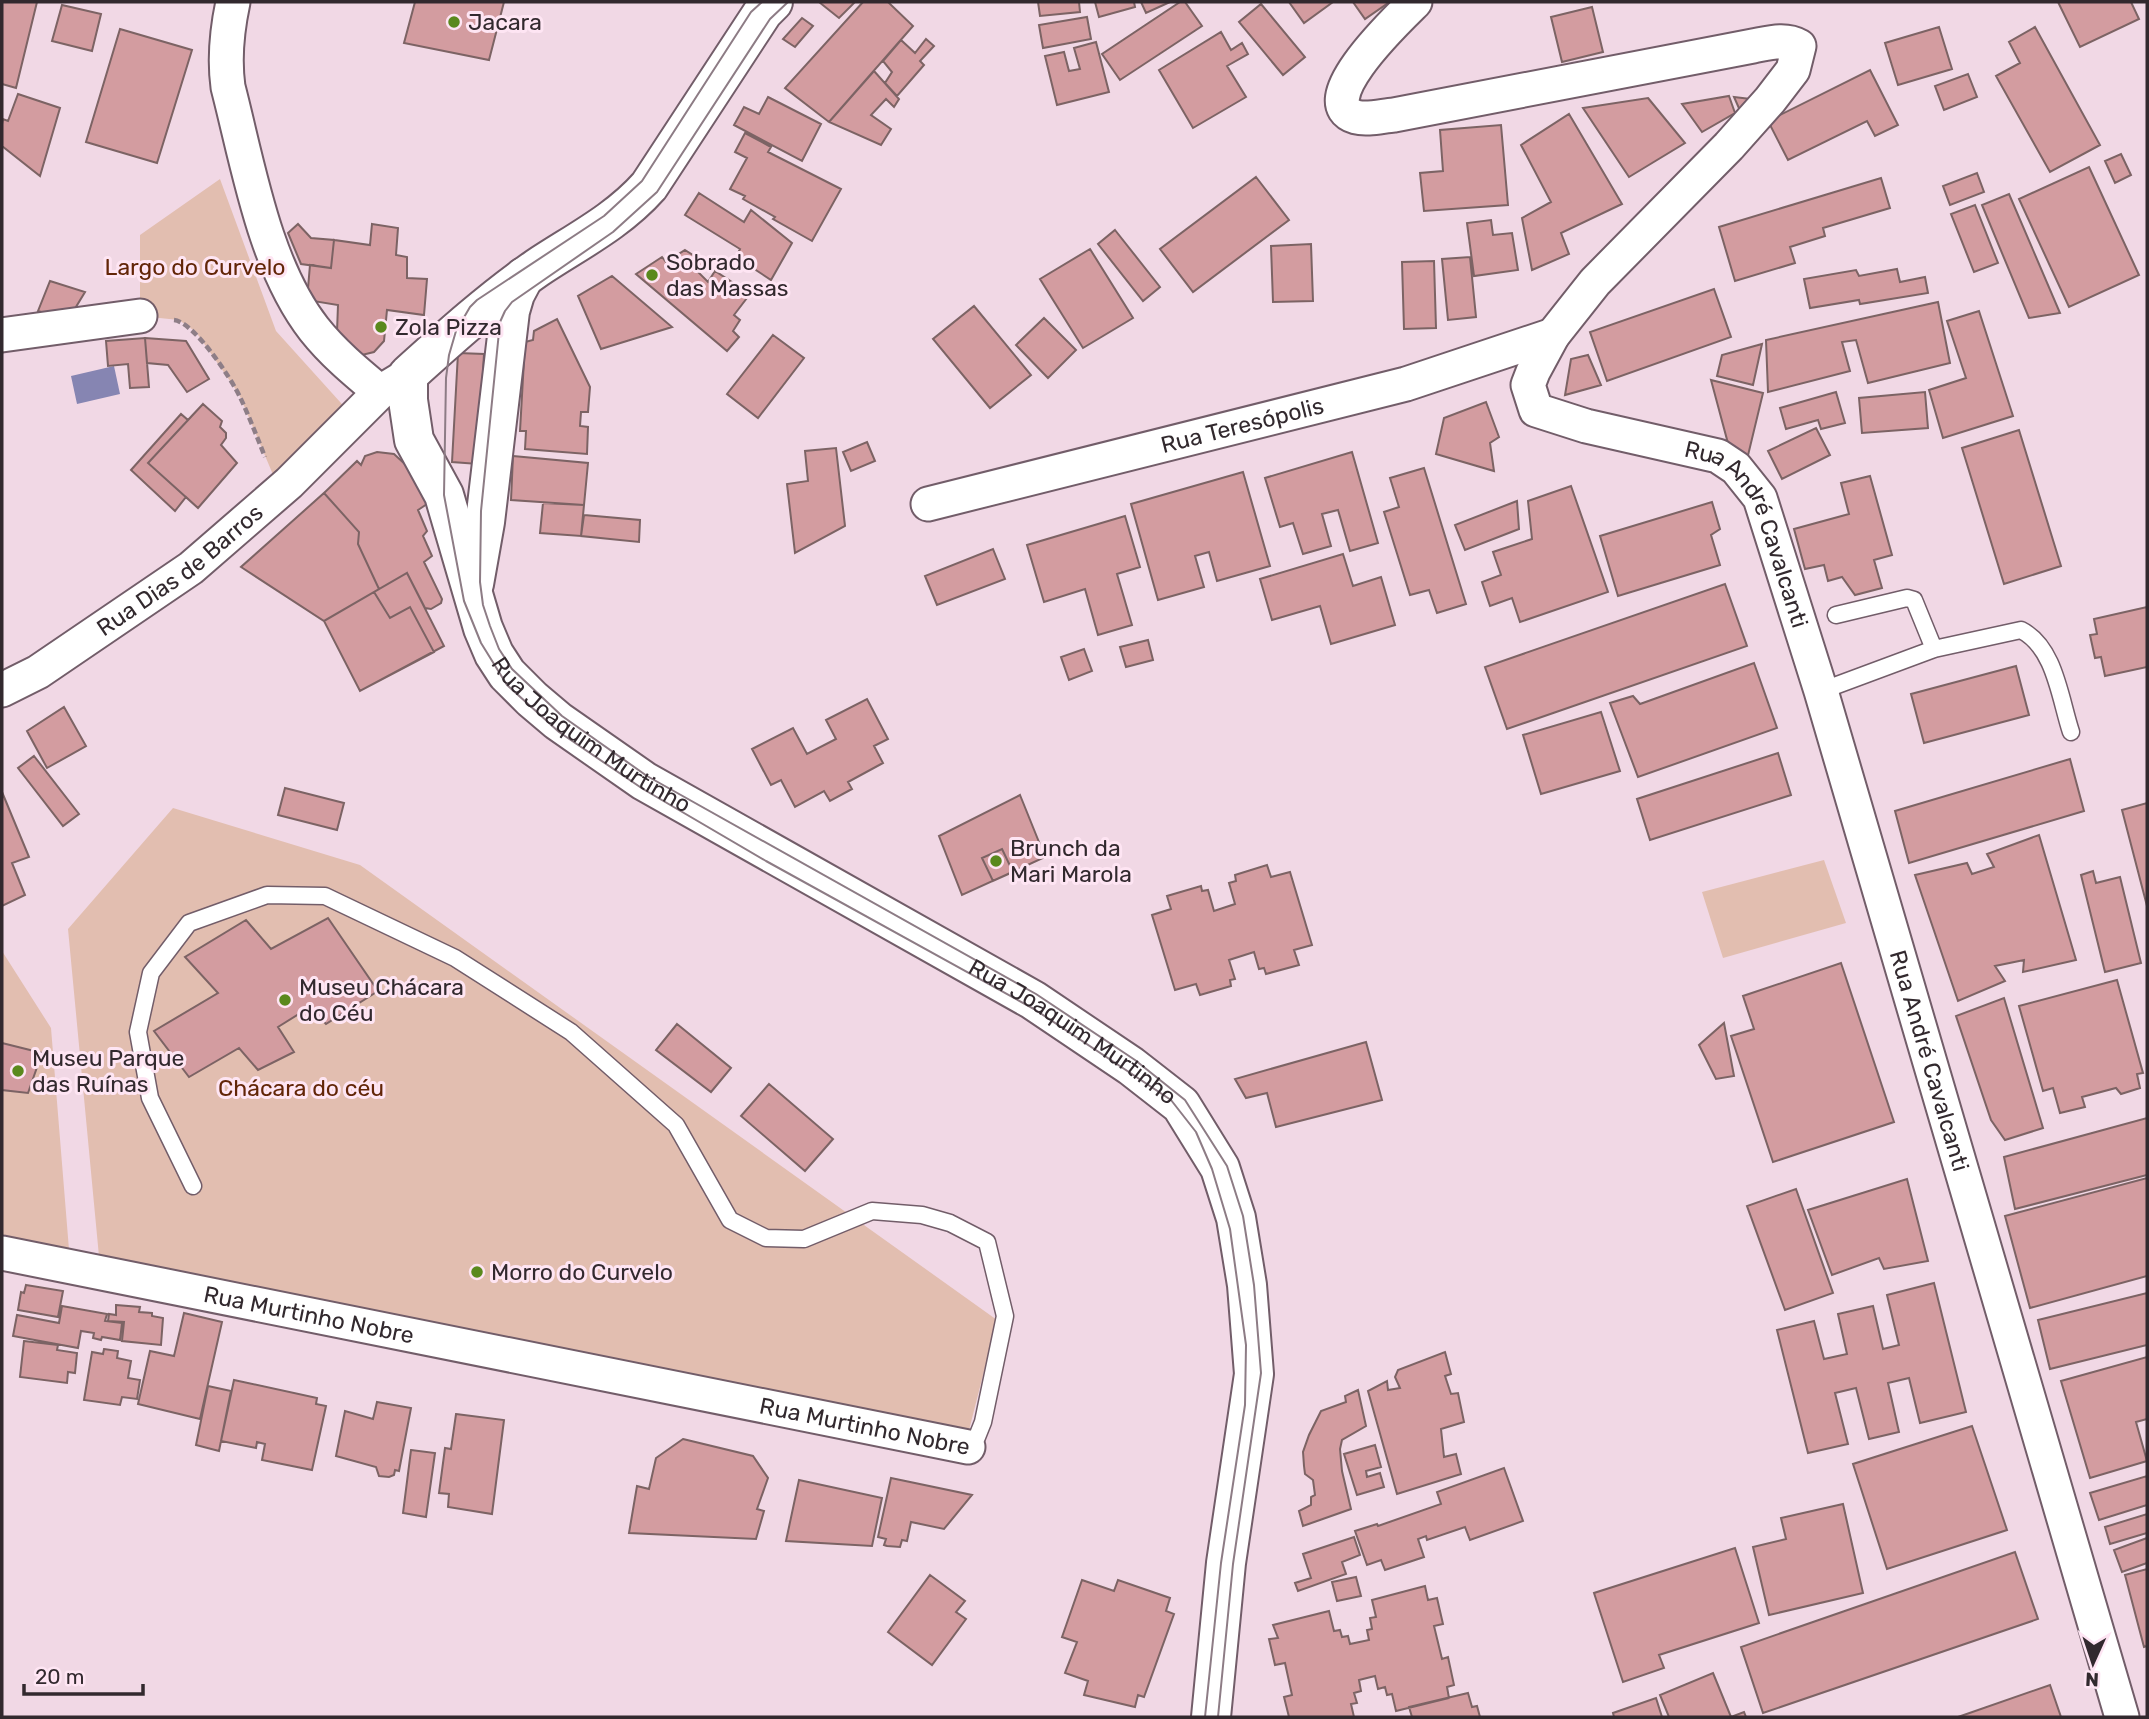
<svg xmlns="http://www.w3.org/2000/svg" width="2149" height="1719" viewBox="0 0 2149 1719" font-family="Rubik,sans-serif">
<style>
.green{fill:#e2beb0}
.water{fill:#8685b2}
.building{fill:#d39ca0;stroke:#7c6364;stroke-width:2}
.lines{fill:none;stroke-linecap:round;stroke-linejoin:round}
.service-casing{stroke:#725d69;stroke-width:19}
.minor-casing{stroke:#725d69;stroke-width:37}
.tertiary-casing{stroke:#725d69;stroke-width:42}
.path{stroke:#8e7e87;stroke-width:4.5;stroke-dasharray:7 3.5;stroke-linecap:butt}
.service{stroke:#fff;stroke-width:16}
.minor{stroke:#fff;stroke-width:33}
.tertiary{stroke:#fff;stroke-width:38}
.tram{stroke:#8d7c85;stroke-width:2}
.poi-dot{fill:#5a891d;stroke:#fee5f3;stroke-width:2.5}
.labels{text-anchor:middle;stroke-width:6;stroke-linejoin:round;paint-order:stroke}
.poi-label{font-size:23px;fill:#32292e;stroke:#fee5f3;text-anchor:start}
.park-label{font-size:23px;fill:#622507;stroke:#fee5f3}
.street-label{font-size:23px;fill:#32292e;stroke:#fee5f3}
</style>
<rect width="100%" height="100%" fill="#f1d8e5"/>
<path class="green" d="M220,179L276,331L350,413L274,477L239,394L196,332L179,320L140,316V235Z
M173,808L360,865L997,1320L966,1442L100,1267L68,929Z
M1824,860L1846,923L1723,958L1702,892Z
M2,951L51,1028L70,1262L2,1249Z"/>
<path class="water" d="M114,366L120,394L77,404L71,376Z"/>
<path class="building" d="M2,2H37L16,88L2,84Z
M415,2H504L489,60L404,43Z
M819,2H855L839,18Z
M863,2H888L913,26L829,122L785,88Z
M1038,2H1079L1080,12L1040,16Z
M1095,2H1134L1135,7L1099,17Z
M1141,2H1170L1146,13Z
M1180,2H1185L1202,26L1120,80L1102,54Z
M1289,2H1333L1304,23Z
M1353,2H1387L1388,3L1365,19Z
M2058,2H2131L2139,19L2080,47Z
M1261,4L1305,57L1283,75L1239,22Z
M62,5L101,14L92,51L52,41Z
M1592,7L1603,52L1562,62L1551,17Z
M1087,17L1091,39L1043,48L1039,25Z
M802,18L813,26L795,47L783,39Z
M1939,27L1952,69L1898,85L1885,43Z
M2035,27L2100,145L2050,172L1996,76L2020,63L2009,42Z
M120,29L192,50L157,163L86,142Z
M1221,32L1231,50L1242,43L1248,54L1227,66L1246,97L1193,128L1159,70Z
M926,39L934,46L920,61L924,65L897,96L885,83L892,72L883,61L901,40L915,53Z
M1096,42L1109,92L1057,105L1045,56L1064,52L1069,71L1080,69L1074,48Z
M1870,70L1898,125L1875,136L1867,121L1788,160L1768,121Z
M874,71L899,99L894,107L886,99L871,115L891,129L881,145L829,122Z
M1968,74L1977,97L1944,110L1935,86Z
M18,94L60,108L40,176L2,146V124L3,119L8,121Z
M1729,96L1735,113L1702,132L1682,104Z
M768,97L821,124L802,161L734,125L744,107L759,114Z
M1734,97L1759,100L1742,115Z
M1648,98L1685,143L1629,177L1583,108Z
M1569,114L1622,204L1561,233L1569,254L1532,270L1522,218L1551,202L1521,145Z
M1501,125L1508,205L1424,211L1420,173L1443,171L1440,130Z
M745,133L771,147L768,152L841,189L812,241L773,219L775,217L743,199L745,196L730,189L747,158L735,152Z
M2121,154L2131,175L2115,183L2105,161Z
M2089,167L2139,275L2069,307L2019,199Z
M1977,173L1984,192L1950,205L1943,186Z
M1256,177L1289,220L1193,292L1160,249Z
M1881,178L1890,208L1823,228L1825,236L1790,247L1795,263L1735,281L1719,227Z
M699,193L744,222L751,210L792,243L771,280L736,257L740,249L685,215Z
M2009,194L2060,313L2029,318L1982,205Z
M1975,205L1998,263L1974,272L1951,214Z
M1491,220L1493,235L1512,233L1518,270L1474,276L1467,223Z
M298,224L311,238L334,240L331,268L301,264L288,233Z
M372,224L398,228L396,255L407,257V278L427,279L424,315L387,310L384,341L374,352L362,355L337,332L338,305L307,300L310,265L331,268L334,240L370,245Z
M1115,230L1160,287L1143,301L1098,244Z
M1311,244L1313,301L1273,302L1271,246Z
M1090,249L1133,318L1083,348L1040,279Z
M685,250L704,262L697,271L708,282L715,271L750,294L734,315L740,320L733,331L739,337L727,351L636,274L662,257L666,262Z
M1470,257L1476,317L1448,320L1442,259Z
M1434,261L1436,328L1404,329L1402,262Z
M1897,269L1900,282L1925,277L1928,293L1860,304L1859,300L1810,308L1804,279L1856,270L1859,276Z
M612,276L672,327L601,349L578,296Z
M50,281L85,292L68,320L38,311Z
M1714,289L1731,337L1607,381L1590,332Z
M1938,302L1950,363L1868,383L1856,340L1842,342L1850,371L1768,392L1766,340Z
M974,306L1031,375L990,408L933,339Z
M1979,311L2013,416L1943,438L1929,390L1966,378L1947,321Z
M1044,318L1076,350L1048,378L1016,345Z
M557,319L590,387L588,412H581L580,426L588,427L587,454L525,449L526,431H520L525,342L533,340L534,331Z
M773,335L804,358L758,418L727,394Z
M145,338L186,341L209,379L187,392L168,365L147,363Z
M145,338L149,387L130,388L128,364L108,366L106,341Z
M1762,344L1753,385L1717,376L1722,355Z
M458,353L484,354L478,464L452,462Z
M1588,355L1601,385L1565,395L1571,359Z
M1711,380L1763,393L1744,472L1729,447Z
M1836,392L1845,423L1821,429L1818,420L1786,429L1780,408Z
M1925,392L1928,428L1862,433L1859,398Z
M1486,402L1499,437L1490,443L1494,471L1436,454L1444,418Z
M203,404L222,421L220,427L226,433V438L221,445L237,463L198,508L148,463Z
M203,404L222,421L220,427L226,433V438L221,445L237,463L198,508L186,497L175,511L131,470L181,414L188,420Z
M1816,428L1830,455L1782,479L1768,451Z
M2019,430L2061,566L2004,584L1962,448Z
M867,442L875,461L851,471L843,452Z
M836,448L845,526L795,553L787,484L808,481L805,451Z
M377,452L394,454L407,466L427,504L418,510L427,531L423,536L432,556L424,562L442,599L441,603L431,609L425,608L407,573L379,589L358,544L359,532L324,493L357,461L361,465L365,456Z
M1352,452L1378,543L1350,551L1338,510L1322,514L1331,546L1303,554L1293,523L1280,527L1265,478Z
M513,456L588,463L584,505L511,500Z
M1424,468L1466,604L1437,613L1429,590L1410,595L1384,512L1399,507L1390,478Z
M1243,472L1270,566L1217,581L1209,552L1195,556L1204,587L1158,600L1131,504Z
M1870,476L1892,555L1874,560L1882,588L1855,595L1842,577L1828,581L1824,565L1805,569L1794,529L1849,514L1841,483Z
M1571,486L1608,592L1520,622L1512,598L1490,606L1482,582L1501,575L1493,552L1532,539L1528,501Z
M324,493L359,532L358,544L379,589L324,621L241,567Z
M1517,501L1519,529L1465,550L1455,525Z
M1712,502L1720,529L1711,535L1720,565L1618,596L1600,536Z
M543,503L584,505L581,536L540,533Z
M584,515L640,520L639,542L581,536Z
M1125,516L1140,567L1117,574L1132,625L1098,635L1085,589L1044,602L1027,545Z
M993,549L1005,579L937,605L925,576Z
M1343,554L1353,586L1381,577L1395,625L1331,644L1320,606L1272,620L1260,579Z
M407,573L444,646L360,691L324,621Z
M1725,584L1747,646L1507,729L1485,667Z
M374,592L390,618L410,607L434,652L360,691L324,621Z
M2147,607V667L2105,676L2101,657L2095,658L2090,635L2097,634L2094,619Z
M1148,640L1153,660L1126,667L1120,647Z
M1084,649L1092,671L1069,680L1061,657Z
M1754,663L1777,728L1638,777L1610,703L1633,696L1640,704Z
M2016,666L2029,715L1924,743L1911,694Z
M867,699L888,739L874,746L883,763L848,782L852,789L830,801L824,791L795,807L781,780L771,785L752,749L793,728L807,754L836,739L826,720Z
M64,707L86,746L47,768L27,731Z
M1601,712L1620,771L1541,794L1523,735Z
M1778,753L1791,795L1650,840L1637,799Z
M34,756L79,814L63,826L18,768Z
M2070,759L2084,811L1909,863L1895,811Z
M285,788L344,803L337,830L278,815Z
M2,792L29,857L12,863L25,895L2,906Z
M1020,795L1045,857L962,895L939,836Z
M2147,803V906L2122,810Z
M2039,835L2076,960L2023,972L2024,960L1995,966L2005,981L1958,1001L1915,875L1967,863L1972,874L1994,867L1987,854Z
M1002,849L1013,872L993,881L982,858Z
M1267,865L1271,877L1290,872L1312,945L1294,950L1299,965L1266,974L1264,968L1259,969L1254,952L1229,960L1235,979L1230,980L1231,986L1200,995L1196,984L1175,990L1152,915L1171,909L1167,896L1201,886L1202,891L1208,890L1214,911L1235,904L1229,883L1236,881L1235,875Z
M2093,871L2096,883L2120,877L2141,963L2105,972L2081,875Z
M328,918L378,991L326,1024L310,1007L278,1027L294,1052L258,1070L239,1048L189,1077L154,1031L218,993L185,957L246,920L271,949Z
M1841,963L1894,1122L1773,1162L1731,1036L1754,1029L1743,996Z
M2117,980L2143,1073L2137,1074L2140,1088L2121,1094L2116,1088L2082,1097L2085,1107L2060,1113L2053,1088L2043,1091L2019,1006Z
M2004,998L2043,1128L2005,1140L1991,1120L1956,1016Z
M1724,1023L1734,1076L1716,1079L1699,1045Z
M677,1024L731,1068L711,1092L656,1050Z
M1366,1042L1382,1100L1276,1127L1267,1093L1246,1098L1235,1079Z
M2,1043L42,1053L28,1093L2,1090Z
M769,1084L833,1139L805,1171L741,1116Z
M2147,1118V1175L2015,1209L2004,1157Z
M2147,1178V1276L2030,1308L2005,1216Z
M1907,1179L1928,1261L1884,1269L1879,1258L1832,1275L1808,1210Z
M1796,1189L1833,1293L1785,1310L1747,1206Z
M1934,1283L1966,1412L1920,1423L1909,1378L1888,1383L1899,1432L1869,1439L1856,1388L1835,1393L1848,1444L1808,1453L1777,1330L1814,1321L1824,1359L1847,1354L1838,1314L1873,1306L1883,1349L1899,1345L1887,1295Z
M26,1285L63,1291L58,1317L18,1310L21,1292L24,1293Z
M2147,1293V1345L2050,1369L2038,1320Z
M116,1305L140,1307L139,1312L152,1313V1316L163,1318L161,1345L122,1341L124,1322L108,1321L109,1314L116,1315Z
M62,1306L107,1314L105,1321L122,1323L120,1340L102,1337L101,1340L93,1338L94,1333L81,1331L78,1348L13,1336L17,1315L59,1323Z
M184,1313L222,1322L200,1419L138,1404L150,1351L174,1356Z
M24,1341L58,1345L57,1350L77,1353L75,1373L68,1372L67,1383L20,1377Z
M104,1349L118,1351L117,1358L131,1361L128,1378L140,1380L137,1399L122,1397L120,1405L84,1400L92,1352L103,1354Z
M1445,1352L1451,1374L1445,1376L1451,1394L1458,1393L1464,1422L1441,1429L1444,1457L1456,1454L1461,1474L1397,1494L1368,1391L1387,1381L1388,1390L1400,1388L1395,1377L1398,1370Z
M2147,1357V1419L2136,1422L2147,1461L2090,1478L2061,1381Z
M234,1380L317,1398L316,1404L326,1406L312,1470L262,1460L265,1444L257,1442L256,1448L221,1441Z
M208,1386L231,1391L219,1451L196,1445Z
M1358,1390L1366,1426L1342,1440L1340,1449L1342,1471L1351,1509L1303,1526L1299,1511L1311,1505V1497L1315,1495L1313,1480L1305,1474L1304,1466L1303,1452L1309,1435L1321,1411L1346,1402L1345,1396Z
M377,1402L411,1408L399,1471L395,1470L394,1475L389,1477L379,1476L376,1467L336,1456L345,1411L373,1419Z
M456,1414L504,1420L492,1514L448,1507L449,1494L439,1493L445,1448L451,1449Z
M1972,1426L2007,1530L1887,1569L1853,1464Z
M683,1439L753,1456L768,1478L757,1509L764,1511L756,1539L629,1533L637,1486L649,1489L656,1458Z
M1375,1445L1381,1467L1366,1471L1367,1477L1380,1473L1384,1487L1357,1495L1344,1454Z
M411,1450L435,1453L426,1517L403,1513Z
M1504,1468L1523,1521L1470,1540L1465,1527L1427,1540L1426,1536L1418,1539L1424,1557L1385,1570L1381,1560L1367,1565L1355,1531L1377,1524L1378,1526L1441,1504L1437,1492Z
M2147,1476V1505L2099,1520L2090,1493Z
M891,1478L972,1495L944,1529L911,1522L907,1541L902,1540L900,1547L887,1546L884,1545L886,1539L878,1537Z
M799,1480L882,1498L872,1546L786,1541Z
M1843,1504L1863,1593L1769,1615L1753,1547L1786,1539L1781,1518Z
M2147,1514V1533L2110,1544L2105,1527Z
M1354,1537L1360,1555L1342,1562L1346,1574L1298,1591L1295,1583L1311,1578L1303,1554Z
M2147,1538V1563L2122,1572L2114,1550Z
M1735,1548L1759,1623L1659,1655L1664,1668L1623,1682L1594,1593Z
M2015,1552L2038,1619L1763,1713L1741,1647Z
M2147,1569V1646L2144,1647L2125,1575Z
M930,1575L965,1601L956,1612L966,1619L932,1665L888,1632Z
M1356,1577L1361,1596L1337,1601L1332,1582Z
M1082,1580L1114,1591L1118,1580L1170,1598L1166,1611L1174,1614L1144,1697L1138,1695L1135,1707L1084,1695L1088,1681L1065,1673L1077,1642L1062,1637Z
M1425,1586L1428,1600L1437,1598L1443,1624L1434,1626L1442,1659L1448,1657L1454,1685L1447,1687L1449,1698L1396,1711L1392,1694L1387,1695L1385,1687L1378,1689L1375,1676L1359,1680L1361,1691L1354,1693L1357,1703L1351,1704L1354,1717H1289L1284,1697L1292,1695L1285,1663L1275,1665L1269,1639L1278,1638L1273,1625L1329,1611L1334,1631L1340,1630L1342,1637L1348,1636L1350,1644L1369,1640L1367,1630L1372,1629L1370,1618L1376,1617L1372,1600Z
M1713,1673L1731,1717L1744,1712L1746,1717H1669L1660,1695Z
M2050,1685L2061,1717H1958Z
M1468,1693L1472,1707L1477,1706L1480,1717H1412L1409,1707Z
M1656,1698L1662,1717H1614L1613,1713Z"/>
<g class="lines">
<defs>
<path id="service" d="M1836,615L1907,598L1914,600L1934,649
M1821,691L1934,649L2021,630C2055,647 2060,699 2071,732
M193,1186L150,1098L138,1032L151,973L189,923L267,895L325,896L455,958L571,1032L676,1125L730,1220L766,1238L804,1239L872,1211L922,1215L950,1223L987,1242L1005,1316L983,1422L977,1437L968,1447"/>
<g id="minor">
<path d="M233,2C227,30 224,58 228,87C248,164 264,265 314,329C333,353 356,372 380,392"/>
<path id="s1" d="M1415,2C1400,17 1308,103 1356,117C1367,120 1382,116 1394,115L1753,46C1769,43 1785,38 1799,46L1793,70L1770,100L1729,146L1595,282L1553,335L1533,372L1528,385L1536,410L1586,426L1718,456L1736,468L1760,498L1821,691L2122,1717"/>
<path d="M2,335L140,316"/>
<path id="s2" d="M928,504L1406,384L1553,335"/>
<path id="s3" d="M2,690L38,672L191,568L289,483L380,392L408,375"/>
<path id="s4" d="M2,1253L968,1447"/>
</g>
<g id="tertiary">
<path id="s5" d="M773,2L763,12L649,186C617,222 576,242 537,268C491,300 449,338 408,375V400L414,440L444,495L483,628L494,654L507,674L532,699L558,721L644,781L1033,1000L1131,1066L1181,1105L1220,1168L1236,1218L1247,1285L1254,1374L1226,1563L1211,1717"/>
<path d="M474,584L485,522L510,311L515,294L524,277"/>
</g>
</defs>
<use href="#service" class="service-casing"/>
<use href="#minor" class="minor-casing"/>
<use href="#tertiary" class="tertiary-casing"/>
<path class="path" d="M174,320C194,322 231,378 240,397C249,416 257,437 265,457"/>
<use href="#service" class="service"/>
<use href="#minor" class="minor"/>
<use href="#tertiary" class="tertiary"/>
<path class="tram" d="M762,2L751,12L642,181L604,216L477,300L470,307L456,331L449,355L446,378L444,495L464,601L481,643L507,685L559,732L643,789L766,861L1034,1009L1171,1100L1196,1132L1212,1169L1230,1229L1246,1345L1245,1405L1221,1563L1205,1717
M788,2L770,19L657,192L613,232L512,302L505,311L500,322L481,511L480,582L483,605L490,626L499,649L512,669L562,716L647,776L1036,994L1135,1060L1185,1100L1227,1166L1243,1216L1254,1285L1261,1373L1233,1564L1218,1717"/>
</g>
<g class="poi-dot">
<circle cx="454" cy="22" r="7"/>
<circle cx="652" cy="275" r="7"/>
<circle cx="381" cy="327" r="7"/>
<circle cx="996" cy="861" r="7"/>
<circle cx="285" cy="1000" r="7"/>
<circle cx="18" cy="1071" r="7"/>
<circle cx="477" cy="1272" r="7"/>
</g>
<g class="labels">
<g class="poi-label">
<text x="468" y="30">Jacara</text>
<text x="666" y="270">Sobrado<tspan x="666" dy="26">das Massas</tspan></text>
<text x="395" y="335">Zola Pizza</text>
<text x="1010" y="856">Brunch da<tspan x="1010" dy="26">Mari Marola</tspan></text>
<text x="299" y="995">Museu Chácara<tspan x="299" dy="26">do Céu</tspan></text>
<text x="32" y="1066">Museu Parque<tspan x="32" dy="26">das Ruínas</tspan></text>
<text x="491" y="1280">Morro do Curvelo</text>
</g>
<g class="park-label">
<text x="195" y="275">Largo do Curvelo</text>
<text x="301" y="1096">Chácara do céu</text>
</g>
<g class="street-label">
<text dy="8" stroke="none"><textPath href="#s2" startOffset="324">Rua Teresópolis</textPath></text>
<text dy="8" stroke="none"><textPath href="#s1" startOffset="1332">Rua André Cavalcanti</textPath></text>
<text dy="8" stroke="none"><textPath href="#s3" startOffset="215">Rua Dias de Barros</textPath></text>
<text dy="8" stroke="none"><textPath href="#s5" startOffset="952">Rua Joaquim Murtinho</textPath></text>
<text dy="8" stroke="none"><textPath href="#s5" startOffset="1519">Rua Joaquim Murtinho</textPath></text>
<text dy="8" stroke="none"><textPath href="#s1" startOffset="1899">Rua André Cavalcanti</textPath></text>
<text dy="8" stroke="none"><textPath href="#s4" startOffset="313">Rua Murtinho Nobre</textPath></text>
<text dy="8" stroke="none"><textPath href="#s4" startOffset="880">Rua Murtinho Nobre</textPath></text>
</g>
</g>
<rect width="2149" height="1719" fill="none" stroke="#32292e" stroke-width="7"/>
<g transform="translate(2093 1663) rotate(183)" stroke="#fee5f3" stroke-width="5" paint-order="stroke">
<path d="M0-5L12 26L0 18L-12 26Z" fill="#32292e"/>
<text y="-10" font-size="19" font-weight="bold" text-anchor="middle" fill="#32292e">N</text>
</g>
<path d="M24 1684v10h119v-10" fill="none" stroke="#32292e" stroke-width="3.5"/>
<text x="35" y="1684" font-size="21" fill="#32292e" stroke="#fee5f3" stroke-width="5" paint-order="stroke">20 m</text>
</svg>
